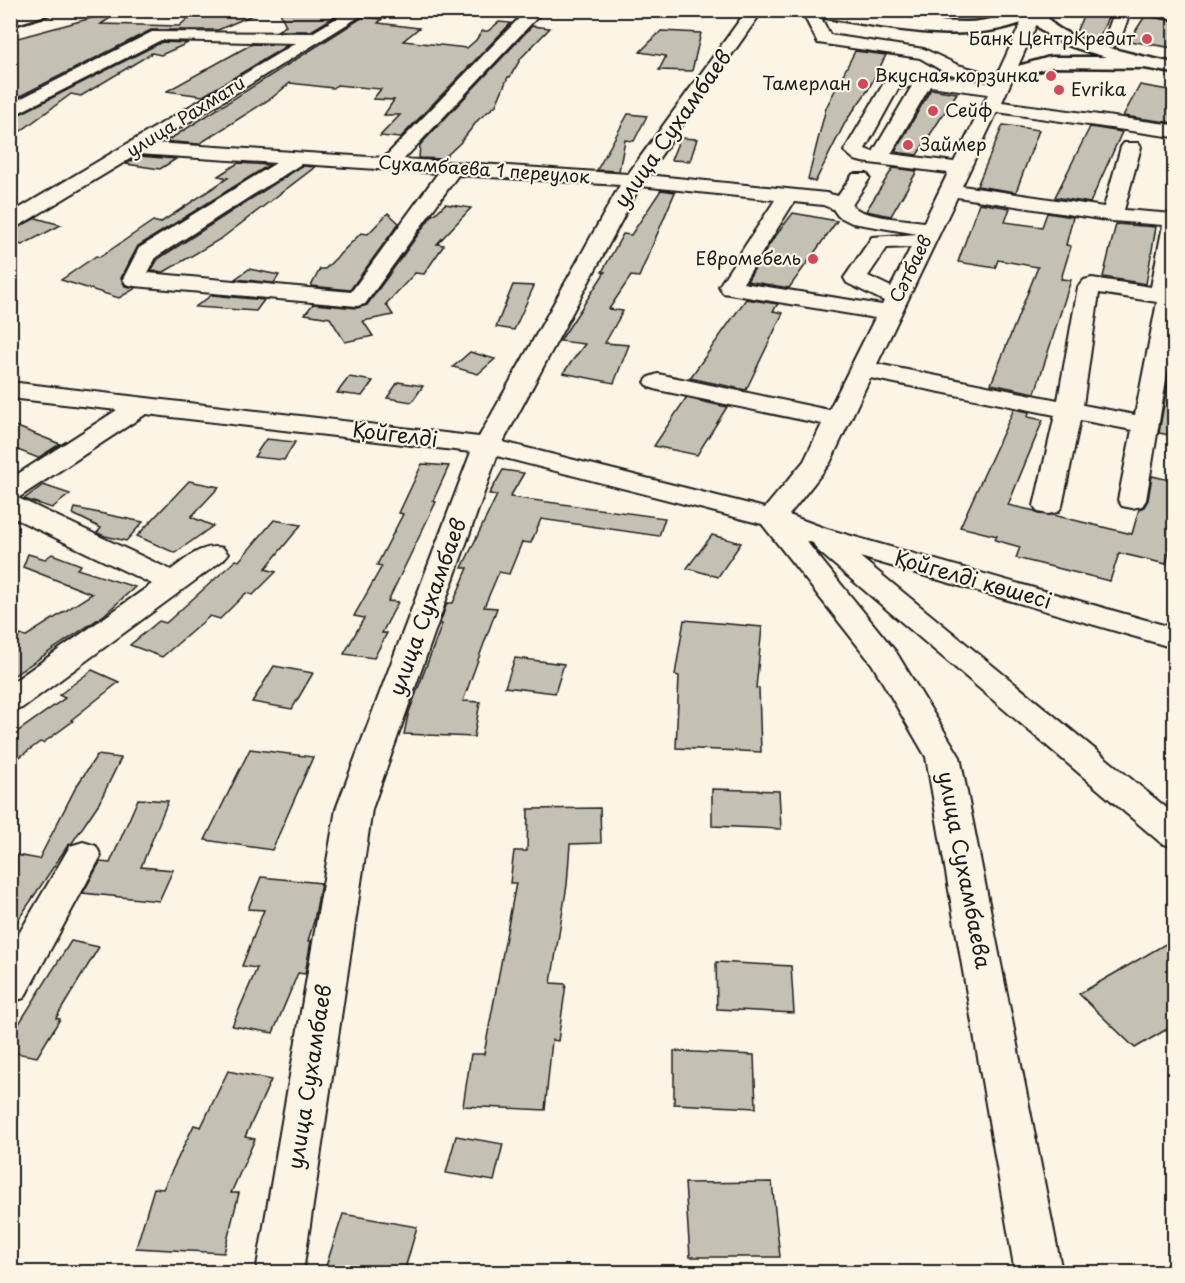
<svg xmlns="http://www.w3.org/2000/svg" width="1185" height="1283" viewBox="0 0 1185 1283" font-family="'Playpen Sans',sans-serif">
<style>
.building{fill:#c4c0b3;stroke:#1c1c1c;stroke-width:1.5}
.lines{fill:none;stroke-linecap:round;stroke-linejoin:round}
.minor-casing{stroke:#1c1c1c;stroke-width:4}
.major-casing{stroke:#1c1c1c;stroke-width:5}
.minor{fill:#fcf5e5;fill-rule:evenodd}
.major{fill:#fcf5e5;fill-rule:evenodd}
.poi-dot{fill:#d1495b;stroke:#fcf5e5;stroke-width:2}
.labels{text-anchor:middle;stroke-width:4.5;stroke-linejoin:round;paint-order:stroke}
.far-poi-label{font-size:18px;fill:#1c1c1c;stroke:#fcf5e5;text-anchor:end}
.far-street-label{font-size:18px;fill:#1c1c1c;stroke:#fcf5e5}
.street-label{font-size:21px;fill:#1c1c1c;stroke:#fcf5e5}
</style>
<rect width="100%" height="100%" fill="#fcf5e5"/>
<filter id="ink" filterUnits="userSpaceOnUse"><feTurbulence type="fractalNoise" baseFrequency=".0167" numOctaves="2"/><feDisplacementMap in="SourceGraphic" scale="12" xChannelSelector="R" yChannelSelector="G"/><feConvolveMatrix kernelMatrix="1 2 1 2 8 2 1 2 1" color-interpolation-filters="sRGB"/></filter>
<g filter="url(#ink)">
<path class="building" d="M198,10H264L218,30H151L10,101V44L14,45V39L110,13L112,17L101,24L179,26Z
M279,10H312L339,14L311,31H277L286,26Z
M1085,12L1109,15L1099,38L1075,34Z
M1145,16L1174,21V48L1129,41Z
M363,17L382,19L378,23L419,28L403,41L467,48L476,40L482,31H488L499,22L511,23L400,138L380,136L400,115H384L394,100L373,99L381,89L337,85L333,88L290,83L273,97L199,144L162,141L170,139Z
M532,26L550,28L521,58L510,77H508L496,105L478,120L460,143L443,159L419,158L420,145Z
M661,31L701,33L692,71L659,70L666,56L640,52Z
M162,42L188,43L161,55L152,53L81,96L71,94L10,139V119Z
M252,44L288,45L203,96L167,91Z
M855,51L886,55L868,90L846,121L815,182L808,179L826,108Z
M1140,85L1174,91V123L1123,116Z
M931,89L957,93L917,155L895,152Z
M628,114L647,116L634,141L625,140L619,171L597,170Z
M1003,125L1039,130L1016,192L977,186Z
M1090,127L1122,132L1090,203L1055,197Z
M680,138L697,139L690,161L671,160Z
M139,156L176,159L160,169L126,164Z
M238,163L269,165L138,246L121,278L125,286L136,288L119,298L61,280L96,256L100,257L153,221L160,223L228,178L218,176Z
M302,166L315,167L222,238L164,272L151,271L158,259Z
M893,168L917,171L891,216L866,211Z
M661,190L675,192L639,277L631,276L609,309L623,311L605,343L629,345L614,383L563,373L585,344L560,341L605,272H602L623,234L631,235Z
M979,203L1010,208L1005,222L1042,227L1047,213L1073,217L1066,245L1071,246L1061,279L1071,280L1035,393L991,384L1038,267L998,260L995,268L958,262Z
M445,204L471,208L437,244L444,245L424,274L415,273L386,304L393,315L363,321L373,336L345,342L330,318L305,314L313,304L357,308L367,305L433,214H435Z
M388,213L399,223L350,290L311,286L320,269H325L361,233L368,234Z
M793,213L837,221L789,288L747,281L771,242Z
M36,218L61,225L22,245L10,242V231Z
M1116,224L1156,227L1146,284L1103,277Z
M249,269L279,275L274,283L235,279Z
M513,285L534,286L514,330L496,327Z
M212,295L264,300L256,311L195,307Z
M746,299L778,304L773,311L783,313L746,390L690,378Z
M470,352L495,359L478,374L453,367Z
M349,377L373,381L362,396L337,393Z
M1168,381L1174,382V436L1159,433Z
M398,382L423,386L412,402L387,398Z
M686,398L727,407L697,455L654,446Z
M1014,409L1029,412L1028,417L1043,420L1008,505L1035,511L1038,514L1053,515L1132,534L1139,509L1144,507L1148,500L1152,476L1174,481V531L1166,564L1119,553L1110,581L1016,558L1020,547L995,540L997,536L960,527Z
M10,424L60,444L38,458L10,447Z
M266,439L295,442L284,460L254,457Z
M422,464L449,466L433,501L436,502L388,601L398,602L382,633H387L374,658L344,654L364,618L354,616L382,566L377,565L403,514L399,513Z
M503,470L524,473L510,497L665,518L659,536L541,519L531,543L522,542L509,574L499,572L484,607L497,608L463,701L480,702L474,737L404,734L408,715L442,624L440,623L447,603H453L468,568H462L497,495L489,494Z
M189,481L219,487L191,517L213,526L175,553L137,536Z
M43,485L70,494L52,508L24,499Z
M75,508L143,522L126,541L105,536L97,533L101,528L73,514Z
M274,520L301,525L265,569L276,572L253,595L246,593L220,619L210,616L162,657L130,645L159,621L166,623L236,560L239,561Z
M712,535L741,543L718,577L687,568Z
M28,554L45,559L52,554L81,565L77,569L135,587L104,615L10,678V642L21,635L25,637L92,594L23,567Z
M684,620L762,627L756,688H759L761,752L676,748L679,676L675,675Z
M515,658L564,664L555,693L505,687Z
M274,666L313,673L292,709L252,702Z
M92,670L119,682L71,720L73,721L43,743L40,742L10,764V737L65,698L59,695Z
M250,749L313,757L272,850L205,840Z
M97,755L121,758L99,803L72,843L68,845L10,932V854L39,859L76,787Z
M712,789L779,791L781,829L712,826Z
M138,799L168,801L141,867L173,870L159,901L83,893L100,862L110,863Z
M600,808L601,843L570,844L567,885L551,983L566,984L558,1041L552,1040L545,1110L463,1106L471,1054H484L516,883H510L514,851H527L528,809Z
M261,877L321,883L314,921L308,941H311L305,974L298,973L273,1033L232,1026L257,968L242,966L264,910L248,909Z
M1174,939V1025L1135,1048L1079,994Z
M71,941L99,947L56,1018L60,1019L37,1057L10,1052V1038Z
M716,962L791,966L794,1013L717,1009Z
M674,1051L754,1055L756,1108L674,1104Z
M228,1071L271,1080L245,1137L255,1139L231,1193H239L224,1253L136,1248L154,1188L163,1189L194,1125L201,1127Z
M456,1136L503,1144L494,1181L446,1173Z
M772,1182L780,1257H690L685,1183Z
M343,1214L417,1227L404,1272H324Z"/>
<g class="lines">
<defs>
<path id="minor" d="M350,10H370L155,143L384,158L527,10H544L404,159L628,174L747,10H763L647,175L826,193L838,196L853,174H867L870,178L852,205C862,218 907,219 924,222L948,173L862,162L855,160L844,151L885,81C921,70 956,78 993,84L1027,10H1043L1002,102L1174,125V137L997,112L962,186L1104,207L1121,147L1124,143H1138L1141,147L1124,210L1174,214V332L1146,500L1142,506L1132,508L1122,506L1118,500L1132,430L1080,420L1062,506L1058,512L1048,514L1038,512L1034,506L1055,415L870,378L830,463L789,515L827,529L1174,628V648L860,557L1174,814V847L1161,843L817,550L813,543L806,541L896,652L960,757L1062,1272H1015L926,757L872,664L762,524L497,456L372,809L303,1272H256L336,809L471,452L146,414L18,498L171,570C188,558 202,543 223,548L228,554L223,560L22,708L10,711V684L152,584L10,516V479L117,410L10,398V382L479,437L620,185L458,175L365,304L357,306L134,286L126,284L123,279L139,248L276,163L138,154L17,227L10,229V214L296,43L161,40L10,117V104L152,32L312,33ZM912,86L873,152L865,149L898,89ZM930,86L988,94L954,162L891,154ZM301,164L438,173L351,292L148,273L156,257ZM640,186L775,200L719,286L723,293L875,318L829,410L658,374L649,377L645,382L649,387L658,390L822,424L804,461L765,508L503,442ZM957,197L1112,221L1163,225L1151,287L1092,278L1084,280L1078,287L1058,400L877,364ZM794,202L823,205L833,209L838,216L852,223L918,234L872,237L844,278L847,283L884,301L882,305L743,283ZM911,247L891,287L868,276L887,248ZM1099,293L1157,302L1135,415L1083,405Z
M801,10H817L830,35L924,49L958,65L980,71L983,75L980,79L974,80L946,73L920,58L818,43Z
M1115,10H1131L1119,43L1111,48L1103,43Z
M1142,10H1174V19L1144,13Z
M83,842L96,846L101,856L24,998L10,1002V949L70,846Z"/>
<path id="major" d="M25,10H51L49,14L10,26V15Z
M801,10C816,10 832,9 847,11C887,14 925,22 966,22C993,22 1016,10 1042,10C1046,15 1050,21 1054,25C1076,43 1145,57 1174,63V73L1144,68L1051,67L1006,80L1000,79L997,75L1000,71L1050,57H1106C1077,48 1050,44 1031,19C967,49 876,25 809,15Z"/>
</defs>
<use href="#minor" class="minor-casing"/>
<use href="#major" class="major-casing"/>
<use href="#minor" class="minor"/>
<use href="#major" class="major"/>
</g>
</g>
<g class="poi-dot">
<circle cx="1147" cy="39" r="6"/>
<circle cx="1051" cy="76" r="6"/>
<circle cx="863" cy="84" r="6"/>
<circle cx="1059" cy="90" r="6"/>
<circle cx="933" cy="111" r="6"/>
<circle cx="908" cy="145" r="6"/>
<circle cx="813" cy="259" r="6"/>
</g>
<g class="labels">
<g class="far-poi-label">
<text x="1135" y="45">Банк ЦентрКредит</text>
<text x="1039" y="82">Вкусная корзинка</text>
<text x="851" y="90">Тамерлан</text>
<text x="1071" y="96" text-anchor="start">Evrika</text>
<text x="945" y="117" text-anchor="start">Сейф</text>
<text x="920" y="151" text-anchor="start">Займер</text>
<text x="801" y="265">Евромебель</text>
</g>
<g class="far-street-label">
<text transform="translate(186 117) rotate(-32)" y="6">улица Рахмати</text>
<text transform="translate(484 170) rotate(4)" y="6">Сухамбаева 1 переулок</text>
<text transform="translate(911 269) rotate(-64)" y="6">Сәтбаев</text>
</g>
<g class="street-label">
<text transform="translate(673 129) rotate(-55)" y="7">улица Сухамбаев</text>
<text transform="translate(395 435) rotate(7)" y="7">Қойгелді</text>
<text transform="translate(973 580) rotate(16)" y="7">Қойгелді көшесі</text>
<text transform="translate(428 607) rotate(-70)" y="7">улица Сухамбаев</text>
<text transform="translate(964 870) rotate(79)" y="7">улица Сухамбаева</text>
<text transform="translate(310 1077) rotate(-81)" y="7">улица Сухамбаев</text>
</g>
</g>
<rect width="1185" height="1283" fill="none" stroke="#fcf5e5" stroke-width="36"/>
<rect x="18" y="18" width="1149" height="1247" fill="none" stroke="#1c1c1c" stroke-width="2" filter="url(#ink)"/>
</svg>
